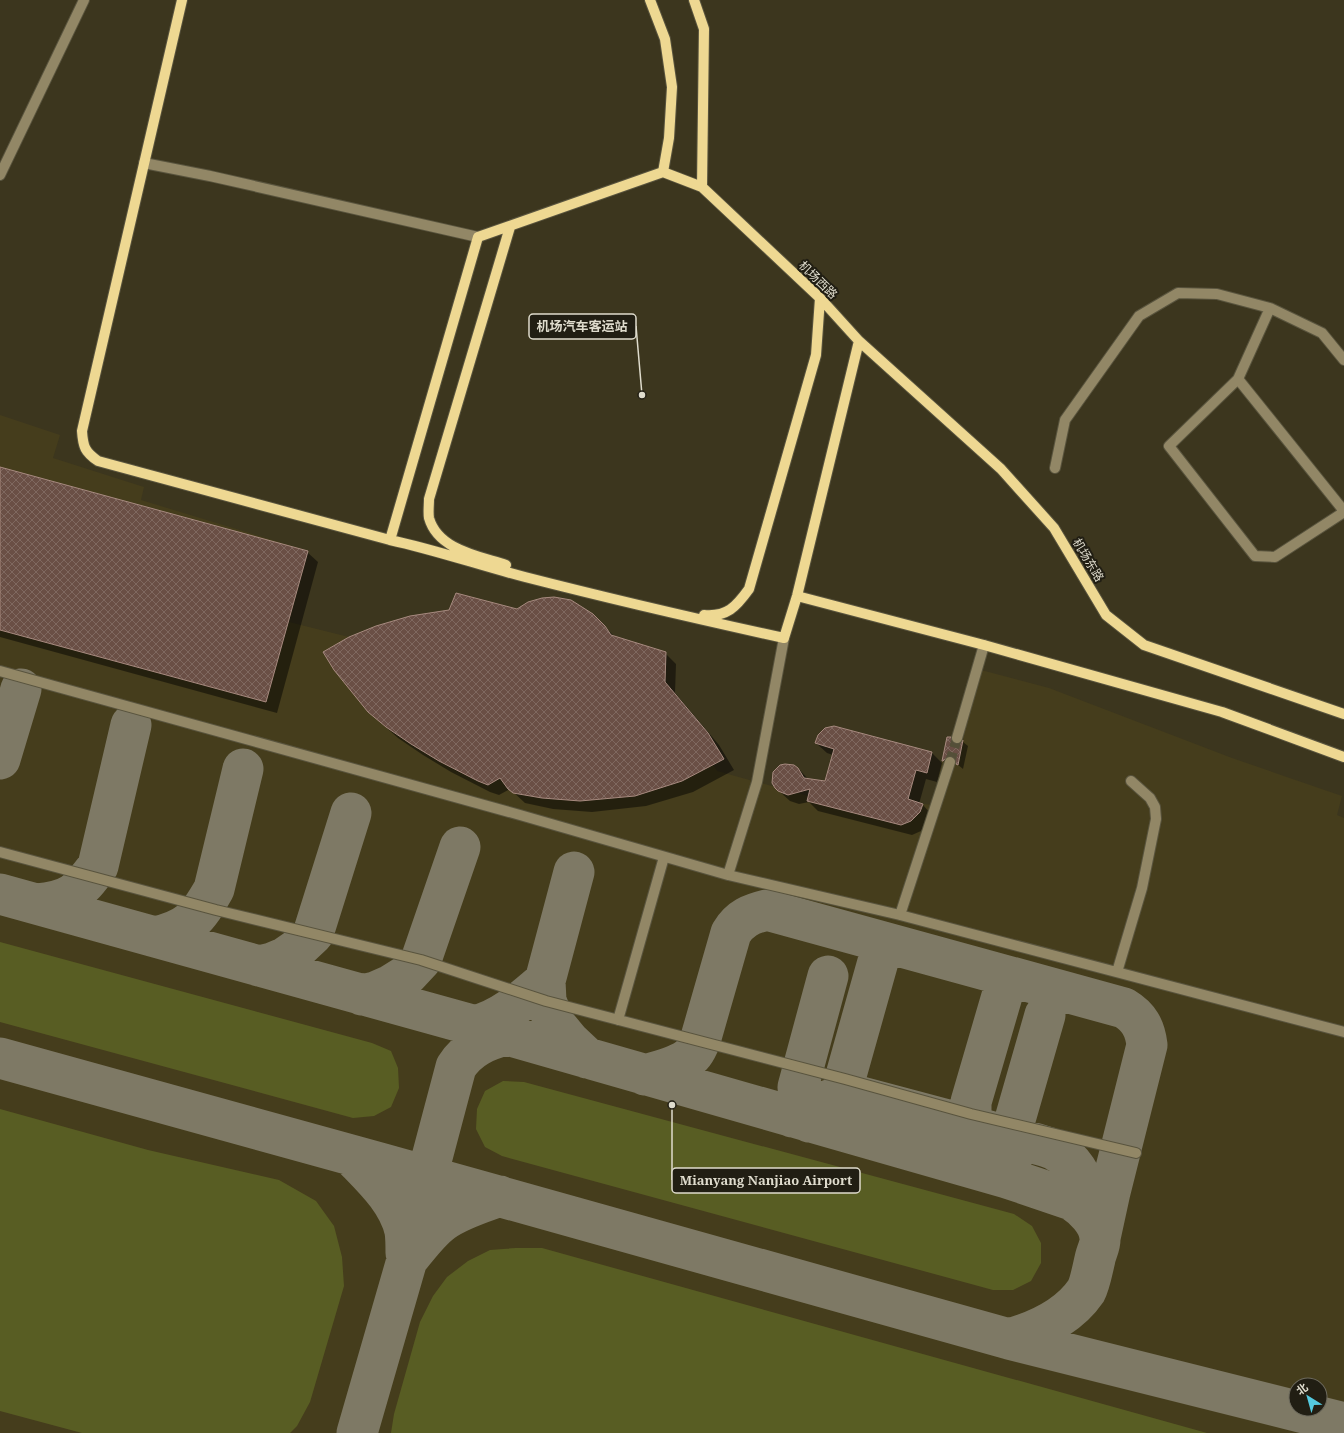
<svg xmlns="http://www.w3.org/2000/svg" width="1344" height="1433" viewBox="0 0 1344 1433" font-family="'Noto Serif','Noto Sans SC',serif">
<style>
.built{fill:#453d1c;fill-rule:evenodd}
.green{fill:#585d23}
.shadow{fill:#0007}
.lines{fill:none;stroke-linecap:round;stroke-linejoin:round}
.taxiway{stroke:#7e7965;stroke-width:41}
.building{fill:url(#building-cross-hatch);stroke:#a78a7f}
.minor-tunnel{stroke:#544f38;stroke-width:10;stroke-dasharray:10 5;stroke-linecap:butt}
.minor-casing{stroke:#59543e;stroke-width:12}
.major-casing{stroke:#59543e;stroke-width:12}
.minor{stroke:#928766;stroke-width:10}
.major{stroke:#eed892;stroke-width:10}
.labels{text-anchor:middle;stroke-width:4;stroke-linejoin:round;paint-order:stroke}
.street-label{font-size:12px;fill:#dfdccd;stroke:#211e13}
.leader{fill:none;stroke:#dfdccd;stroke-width:1.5}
.callout-dot{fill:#dfdccd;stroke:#211e13;stroke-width:1.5}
.callout{fill:#211e13;stroke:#dfdccd;stroke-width:1.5}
.callout-label{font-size:13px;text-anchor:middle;font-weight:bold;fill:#dfdccd}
</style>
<defs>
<pattern id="building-cross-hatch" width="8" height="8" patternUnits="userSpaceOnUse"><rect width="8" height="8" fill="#6a4f45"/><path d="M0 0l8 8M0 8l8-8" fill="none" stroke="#7f685f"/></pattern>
</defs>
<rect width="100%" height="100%" fill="#3c361e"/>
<path class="built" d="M0,415L60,435L53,458L144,487L141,500L308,551L289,622L349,637L376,626L410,616L449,610L456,593L517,609L528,602L542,598L554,597L571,600L593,614L605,626L611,635L666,652L665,682L708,733L724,759L713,765L717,771L808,796L807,801L901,825L920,812L923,804L933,805L947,737L963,740L967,717L981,670L1049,688L1232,758L1342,796L1337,815L1344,818V1433H0ZM1296,1385H1320V1409H1296Z"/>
<path class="green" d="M0,942L372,1043L391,1051L398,1068L399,1088L391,1107L374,1116L353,1118L0,1022Z
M503,1081L524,1082L1014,1214L1032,1226L1041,1243V1263L1031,1281L1013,1290H993L502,1156L485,1147L476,1129L477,1109L485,1091Z
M0,1109L148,1150L279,1180L316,1201L334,1226L342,1257L344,1286L310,1402L297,1426L290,1433H82L0,1411Z
M516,1248H542L1207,1433H391L394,1414L420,1322L433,1296L447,1277L468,1261L490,1250Z"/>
<path class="shadow" d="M0,468L307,552L318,562L277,713L0,637Z
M518,610L604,626L615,637L665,653L676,664L675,693L719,745L734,770L693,792L646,806L592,812L553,809L525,803L510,789L499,795L490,792L451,772L423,755L398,738L380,722Z
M950,738L956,745H959L963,742L968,746L963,769L957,764V760H954L948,766L943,760Z
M816,743L932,753L942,763L937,782L926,779L919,804H922L932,815L930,822L921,831L912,835L818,811L809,802L799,804L790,801L779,791L780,766L789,764L798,768L808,779L825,782L833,755L827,753Z"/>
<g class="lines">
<path class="taxiway" d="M0,759L21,689
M574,872L545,981L546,1001L555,1024L570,1042L587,1058
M0,894L465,1023L1007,1178L1072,1200C1084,1208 1099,1222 1100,1238C1101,1244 1096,1253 1095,1259C1093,1267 1090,1284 1086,1291C1069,1316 1037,1331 1009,1339
M37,904C71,901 78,893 98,866L131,725
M155,937C189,929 197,919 214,889L243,769
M259,966L272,963L284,958L297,949L313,934L351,813
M362,995L375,992L391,985L407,975L421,960L460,847
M474,1026C502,1019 523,1000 545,981
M0,1058L380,1163L1009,1339L1344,1423
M645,1075C661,1070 680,1067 692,1055C696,1051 698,1045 700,1041L731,933C740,918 751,914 767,910L1124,1008C1139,1017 1145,1028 1147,1045L1110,1192L1100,1238
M792,1117C811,1107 832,1096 854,1095L1034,1143C1042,1146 1051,1147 1058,1152C1074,1160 1081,1177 1088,1193
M864,1118L850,1095L845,1079L879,958
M809,1122C800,1109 799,1102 798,1087L828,976
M984,1150L971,1126V1102L1004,989
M351,1155C372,1177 398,1200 405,1231C406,1238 406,1246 406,1253
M1011,1164L1009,1153L1010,1137L1045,1015
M407,1260C418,1247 429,1231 443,1221C460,1209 481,1203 500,1196
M357,1433L407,1260L417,1214L456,1067C468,1048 486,1040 507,1035"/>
</g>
<path class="building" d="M0,467L308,551L266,702L0,630Z
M456,593L517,609L528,602L542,598L554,597L571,600L593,614L605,626L611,635L666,652L665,682L708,733L724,759L682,781L635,796L580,801L542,798L513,793L508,789L500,778L488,785L478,781L439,761L411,744L386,727L368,712L334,670L323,652L349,637L376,626L410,616L449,610Z
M834,726L932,752L927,773L916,770L908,799L923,804L920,812L911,821L901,825L807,801L810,789L788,795L778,791L775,788L772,783L773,772L780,765L785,764L794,765L798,768L804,778L825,781L834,749L815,743L818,735L825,728Z
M947,737H951L952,742L956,744H959L963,740L958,765L956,764L955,758L952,756H948L943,761H942Z"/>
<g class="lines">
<path class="minor-tunnel" d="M950,762L957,738"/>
<defs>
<path id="minor" d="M144,163L210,176L478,237
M0,175L84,0
M1270,308L1238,379L1169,446L1255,556L1275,557L1344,512
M1238,379L1344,511
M1055,468L1065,420L1139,316L1178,293L1217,294L1270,308L1322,333L1344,360
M0,671L520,815L728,875L900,915L1344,1032
M957,738L984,645
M0,852L216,910L421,960L546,1001L845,1079L971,1114L1136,1153
M728,875L757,782L784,638
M900,915L950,762
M1117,972L1142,888L1156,819L1155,807L1150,798L1131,781
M618,1020L664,857"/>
<path id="major" d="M182,0L82,431C83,447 85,452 98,461L390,540
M650,0L665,39L672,87L669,138L663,172
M694,0L704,29L702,187L820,298L859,341L797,596L784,638C697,619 611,599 525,577C479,565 436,550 390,540L478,237L663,172L702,187
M859,341L1001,469L1054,528L1106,615L1144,645L1344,714
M506,565C479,556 438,550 429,518C428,513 429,505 429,499L510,227
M797,596L984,645L1222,712L1344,757
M704,615C727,617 736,607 749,589L816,355L820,298"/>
</defs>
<use href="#minor" class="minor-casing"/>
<use href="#major" class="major-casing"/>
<use href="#minor" class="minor"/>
<use href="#major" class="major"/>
</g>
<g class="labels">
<g class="street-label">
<text transform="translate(818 280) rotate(44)" y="4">机场西路</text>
<text transform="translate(1088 560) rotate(59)" y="4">机场东路</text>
</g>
</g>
<path class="leader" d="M642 395L636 326M672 1105L672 1180"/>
<g class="callout-dot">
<circle cx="642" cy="395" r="4"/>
<circle cx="672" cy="1105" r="4"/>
</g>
<g class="callout">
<rect x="529" y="314" width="107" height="25" rx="4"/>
<rect x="672" y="1168" width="188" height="25" rx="4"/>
</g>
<g class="callout-label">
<text x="582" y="331">机场汽车客运站</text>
<text x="766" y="1185">Mianyang Nanjiao Airport</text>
</g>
<g transform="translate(1308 1397) rotate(323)"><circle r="19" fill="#211e13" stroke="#6d6a5d"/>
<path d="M0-3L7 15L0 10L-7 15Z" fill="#55cadf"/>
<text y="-6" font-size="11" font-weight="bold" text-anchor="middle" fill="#dfdccd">北</text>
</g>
</svg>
